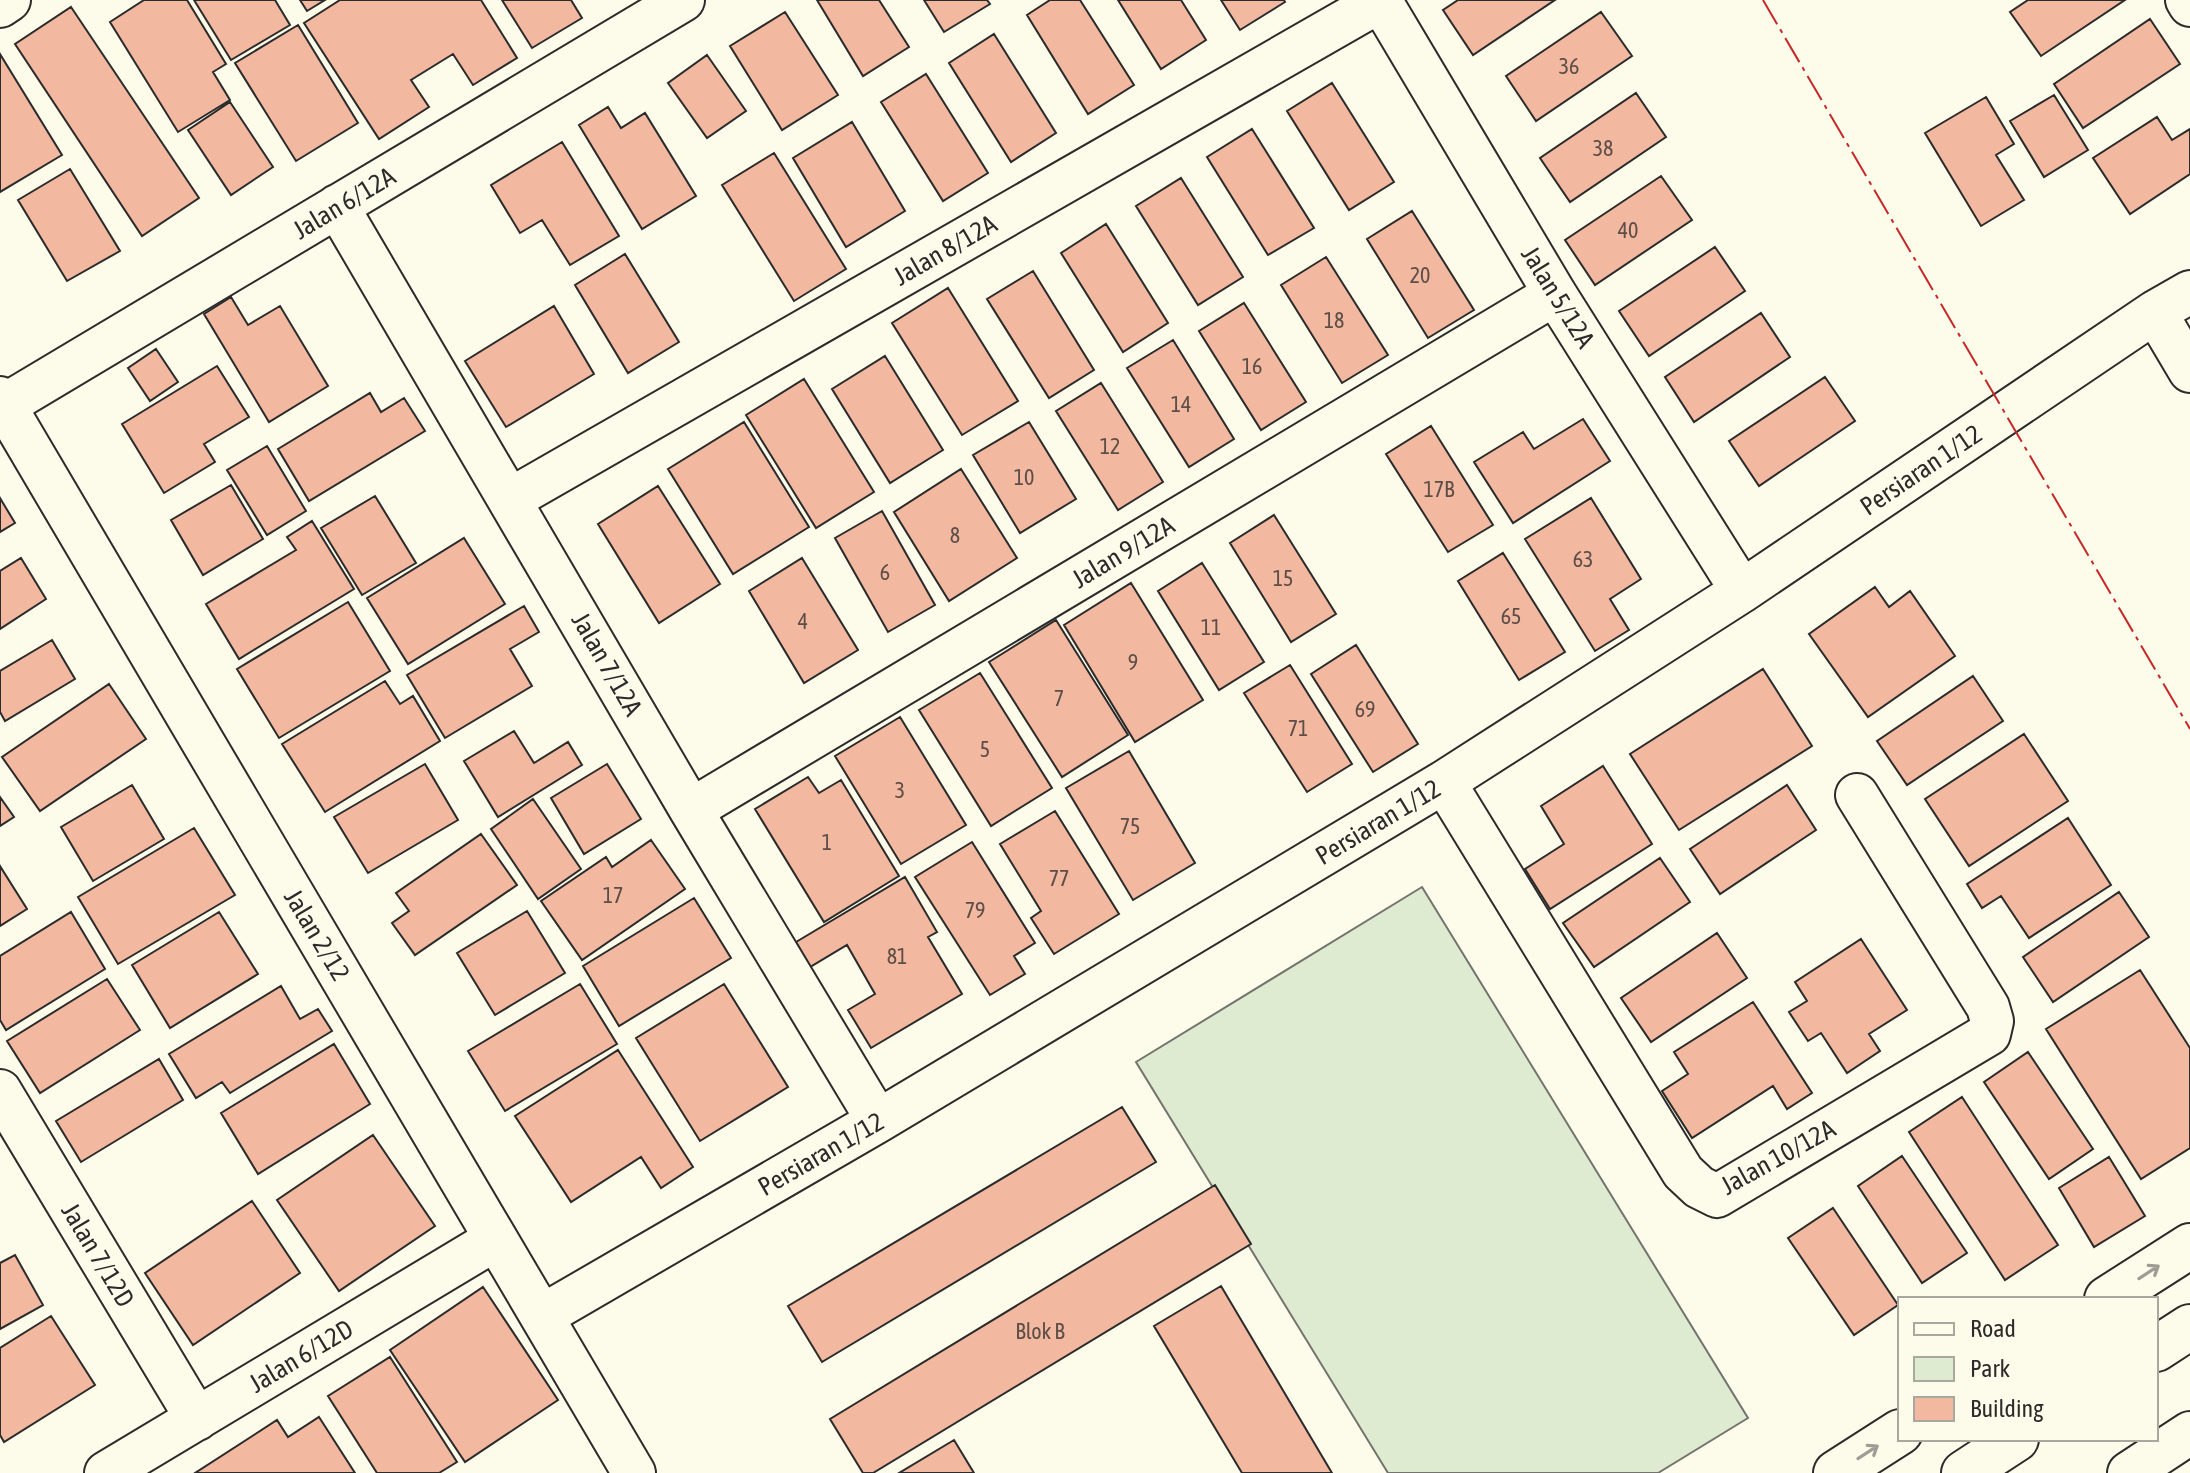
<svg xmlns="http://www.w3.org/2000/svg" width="2190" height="1473" viewBox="0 0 2190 1473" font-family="'Asap Condensed',sans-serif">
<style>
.green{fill:#deebd1;stroke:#74746e;stroke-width:2}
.building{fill:#f2b8a0;stroke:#2b2b2b;stroke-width:2}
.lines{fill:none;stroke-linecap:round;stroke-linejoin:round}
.minor-casing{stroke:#2b2b2b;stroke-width:46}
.major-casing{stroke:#2b2b2b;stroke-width:48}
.minor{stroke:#fdfbea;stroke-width:42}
.major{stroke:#fdfbea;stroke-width:44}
.power{stroke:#c62828;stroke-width:2;stroke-dasharray:28 6 4 6;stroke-linecap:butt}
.oneway{stroke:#9e9d94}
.labels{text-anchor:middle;stroke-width:6;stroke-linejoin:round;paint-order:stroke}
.number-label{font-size:22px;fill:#5d4e48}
.street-label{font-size:26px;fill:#2b2b2b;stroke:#fdfbea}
</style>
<rect width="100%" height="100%" fill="#fdfbea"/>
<path class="green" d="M1422,887L1748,1418L1658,1473H1388L1136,1062Z"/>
<path class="building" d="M144,0H187L226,64L213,72L230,100L178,132L110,22Z
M194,0H275L290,25L231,60Z
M300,0H325L307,11Z
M340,0H481L517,58L473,85L453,54L411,80L429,107L379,139L304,23Z
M502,0H571L582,18L532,48Z
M817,0H879L909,47L863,76Z
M924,0H987L990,4L944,32Z
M1050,0H1080L1134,85L1088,114L1027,15Z
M1118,0H1181L1206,40L1161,69Z
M1221,0H1284L1285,2L1240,30Z
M1458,0H1555L1473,55L1443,10Z
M2028,0H2125L2041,56L2010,12Z
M71,7L199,198L142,236L15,44Z
M785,12L838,95L782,130L730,46Z
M1601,12L1632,56L1536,121L1506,76Z
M2150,19L2180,64L2083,128L2054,84Z
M298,25L358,123L296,161L235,63Z
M994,34L1056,133L1011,162L949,63Z
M0,54L62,155L0,192Z
M707,55L746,111L707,138L668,83Z
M926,74L988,173L943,201L881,102Z
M1332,83L1394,182L1349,210L1287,111Z
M1636,93L1666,137L1570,202L1540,158Z
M2054,95L2088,150L2044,177L2010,121Z
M1986,97L2014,144L1996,155L2024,200L1981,226L1925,133Z
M230,102L273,167L231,195L188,130Z
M608,107L621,128L645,113L696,196L642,229L579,125Z
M2157,117L2172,140L2190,129V174L2130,214L2093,158Z
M852,122L905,211L846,247L793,158Z
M1252,129L1314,228L1268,255L1207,157Z
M562,142L619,236L570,265L542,220L520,233L491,185Z
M774,153L846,269L794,301L722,185Z
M70,169L120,251L67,281L18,200Z
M1661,176L1692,220L1595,285L1565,240Z
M1181,178L1243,277L1198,305L1136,206Z
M1412,211L1474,310L1428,338L1367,239Z
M1106,224L1168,323L1123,352L1061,253Z
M1715,247L1745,291L1649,356L1619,311Z
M625,254L679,342L628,373L575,285Z
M1326,257L1388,355L1342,383L1281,285Z
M1033,271L1094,370L1049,398L987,299Z
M948,288L1018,401L962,435L892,323Z
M231,297L248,325L280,306L328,386L269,422L204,314Z
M1244,303L1306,402L1261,430L1199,331Z
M554,306L594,374L506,427L465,361Z
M1761,313L1790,357L1694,422L1665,377Z
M1173,340L1234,439L1189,467L1127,368Z
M156,349L178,382L150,401L128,368Z
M885,356L943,450L890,483L832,389Z
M217,366L249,417L204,444L215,462L164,493L122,424Z
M1825,377L1855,421L1759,486L1729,441Z
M804,379L874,492L816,528L746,415Z
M1101,383L1163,482L1118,510L1056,411Z
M370,393L381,412L404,398L425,431L309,501L278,449Z
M1583,419L1610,461L1513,523L1474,462L1523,432L1534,449Z
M744,422L809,527L733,574L668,469Z
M1029,422L1076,499L1020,533L973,455Z
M1431,426L1493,525L1448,552L1386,454Z
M267,446L306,511L267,535L227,470Z
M961,469L1017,558L949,601L894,512Z
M231,485L263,539L203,575L171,520Z
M658,486L720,584L659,623L598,524Z
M375,496L416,563L362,595L321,528Z
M0,498L15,523L0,532Z
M1591,498L1641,579L1610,599L1629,630L1595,651L1525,539Z
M882,511L935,605L888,632L835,538Z
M1274,515L1336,614L1291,642L1230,543Z
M312,521L354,589L239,659L206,604L296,550L287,537Z
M464,538L505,604L408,664L367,598Z
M1503,553L1565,652L1519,680L1458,581Z
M21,558L46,599L0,629V571Z
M802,558L858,650L804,683L749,591Z
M1202,563L1264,662L1219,690L1158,591Z
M1131,583L1203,700L1135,742L1064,625Z
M1875,587L1889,607L1910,591L1955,656L1868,717L1809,634Z
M348,602L390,671L279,738L237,669Z
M524,606L539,632L510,649L532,686L445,738L407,675Z
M1056,620L1128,735L1062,777L989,662Z
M52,640L75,679L5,721L0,712V671Z
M1356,645L1418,744L1373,772L1311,674Z
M1290,665L1352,764L1307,792L1244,693Z
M1763,669L1812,746L1679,830L1630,754Z
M980,673L1052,788L991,826L919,710Z
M1973,676L2003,721L1907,785L1877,741Z
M385,681L400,704L413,696L440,741L325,812L282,744Z
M109,684L146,739L40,811L2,757Z
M900,717L966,825L901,864L835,756Z
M514,731L534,763L568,742L582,765L498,817L464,761Z
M2024,734L2068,801L1969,866L1925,799Z
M1129,751L1195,863L1133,900L1066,788Z
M425,764L458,820L368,873L334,817Z
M607,764L641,819L584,854L551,798Z
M1603,766L1652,844L1550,909L1525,869L1564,844L1541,806Z
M808,777L819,793L841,780L899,876L824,922L755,809Z
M132,785L164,839L93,881L61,827Z
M1787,785L1816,830L1720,894L1690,849Z
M0,797L14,817L0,826Z
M533,799L581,869L538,899L491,829Z
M1055,811L1119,914L1054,954L1031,918L1041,911L1000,844Z
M2068,818L2111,885L2029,938L2001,896L1982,908L1967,884Z
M194,828L235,895L118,964L78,897Z
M481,834L517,885L415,955L392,923L409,911L396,893Z
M651,840L685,889L582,960L541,901L606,857L612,867Z
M972,842L1035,943L1014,956L1025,974L990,995L915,877Z
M1660,858L1690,902L1594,967L1563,923Z
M0,866L27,909L0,926Z
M905,877L937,932L928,937L962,994L871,1048L848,1010L875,994L847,945L810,967L796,942Z
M2119,892L2149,937L2053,1002L2023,957Z
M694,898L731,958L619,1026L583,966Z
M527,911L565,973L495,1015L457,953Z
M71,912L105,969L6,1030L0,1020V956Z
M219,912L258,974L170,1028L132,965Z
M1717,933L1747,978L1651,1042L1621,998Z
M1861,939L1907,1010L1869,1034L1880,1051L1847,1073L1821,1033L1808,1041L1789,1012L1807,1001L1795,982Z
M2140,970L2190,1048V1148L2141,1179L2046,1029Z
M107,979L140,1030L40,1093L7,1041Z
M580,984L617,1044L505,1111L468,1051Z
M724,984L788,1087L700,1141L636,1038Z
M281,986L300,1019L318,1009L332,1031L230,1093L222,1082L196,1098L169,1054Z
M1753,1002L1812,1093L1787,1109L1773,1086L1692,1138L1662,1091L1688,1074L1674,1052Z
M334,1044L370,1104L258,1174L221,1113Z
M618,1050L693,1167L661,1188L641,1157L571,1202L515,1116Z
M2028,1052L2093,1149L2049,1179L1984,1082Z
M159,1059L183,1100L81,1162L56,1121Z
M1962,1097L2058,1245L2005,1280L1909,1132Z
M1122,1107L1156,1162L822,1362L788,1306Z
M373,1135L435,1226L339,1291L277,1200Z
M1902,1156L1967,1253L1922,1283L1858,1186Z
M2109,1157L2145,1216L2094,1247L2059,1188Z
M1215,1185L1251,1244L873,1473H863L830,1419Z
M252,1201L300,1273L193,1345L145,1273Z
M1833,1208L1898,1305L1854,1335L1788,1238Z
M15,1255L43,1305L0,1329V1263Z
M1221,1286L1332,1473H1242L1154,1326Z
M483,1287L558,1400L465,1462L390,1350Z
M51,1316L95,1385L4,1442L0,1435V1348Z
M390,1357L457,1462L439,1473H377L328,1396Z
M319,1417L355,1473H195L277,1420L288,1437Z
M954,1440L974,1473H899Z"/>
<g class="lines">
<defs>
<path id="minor" d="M1380,0L1555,294L1742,591
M2187,0L2190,5
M0,6L9,0
M337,206L691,810L878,1121
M2155,312L2190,371
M0,398L634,1473
M0,408L683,0
M511,499L1380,1
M1444,782L1683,1172L1699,1187L1717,1196L1989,1034L1992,1021L1988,1007L1857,795
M691,810L1555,294
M0,1091L197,1419
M542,1316L878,1121L1444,782L1742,591L2155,312L2190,292
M106,1473L496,1239
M2129,1473L2190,1433"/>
<path id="major" d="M2107,1299L2190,1246
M2156,1349L2190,1327
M1836,1473L1900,1432
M1964,1473L2016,1439"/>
</defs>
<use href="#minor" class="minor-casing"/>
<use href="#major" class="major-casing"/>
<use href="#minor" class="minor"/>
<use href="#major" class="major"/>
<path class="power" d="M1763,0L2190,729"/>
</g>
<defs><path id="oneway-shaft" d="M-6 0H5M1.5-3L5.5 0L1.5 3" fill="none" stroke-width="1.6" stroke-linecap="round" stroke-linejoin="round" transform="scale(2)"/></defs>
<g class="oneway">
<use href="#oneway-shaft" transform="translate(2149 1272) rotate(-33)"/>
<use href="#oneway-shaft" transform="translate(1868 1452) rotate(-33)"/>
</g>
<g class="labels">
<g class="number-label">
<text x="1569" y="74">36</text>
<text x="1603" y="156">38</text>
<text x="1628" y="238">40</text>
<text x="1420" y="283">20</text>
<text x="1334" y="328">18</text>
<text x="1252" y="374">16</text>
<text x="1181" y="412">14</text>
<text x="1110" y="454">12</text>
<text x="1024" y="485">10</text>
<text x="1439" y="497">17B</text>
<text x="955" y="543">8</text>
<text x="1583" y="567">63</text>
<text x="885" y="580">6</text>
<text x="1283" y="586">15</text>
<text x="1511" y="624">65</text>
<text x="803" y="629">4</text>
<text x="1211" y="635">11</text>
<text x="1133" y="670">9</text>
<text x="1059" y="706">7</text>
<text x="1365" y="717">69</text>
<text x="1298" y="736">71</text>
<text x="985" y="757">5</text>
<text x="900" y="798">3</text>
<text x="1130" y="834">75</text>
<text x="827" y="850">1</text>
<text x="1059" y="886">77</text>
<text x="613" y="903">17</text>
<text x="975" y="918">79</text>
<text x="897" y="964">81</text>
<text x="1040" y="1339">Blok B</text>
</g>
<g class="street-label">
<text transform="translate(344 203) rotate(-31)" y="9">Jalan 6/12A</text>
<text transform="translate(945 250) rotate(-30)" y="9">Jalan 8/12A</text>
<text transform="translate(1558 297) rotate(58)" y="9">Jalan 5/12A</text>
<text transform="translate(1921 470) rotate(-34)" y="9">Persiaran 1/12</text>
<text transform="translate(1123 552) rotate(-31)" y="9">Jalan 9/12A</text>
<text transform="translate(607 664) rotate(60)" y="9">Jalan 7/12A</text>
<text transform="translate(1378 822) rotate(-31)" y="9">Persiaran 1/12</text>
<text transform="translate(317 935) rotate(59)" y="9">Jalan 2/12</text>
<text transform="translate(821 1154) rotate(-30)" y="9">Persiaran 1/12</text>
<text transform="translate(1778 1157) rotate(-29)" y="9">Jalan 10/12A</text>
<text transform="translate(98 1255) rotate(59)" y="9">Jalan 7/12D</text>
<text transform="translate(301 1356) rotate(-31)" y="9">Jalan 6/12D</text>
</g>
</g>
<rect x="1898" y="1297" width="260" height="144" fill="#fdfbea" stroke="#a9a89e" stroke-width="2"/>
<rect x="1914" y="1323" width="40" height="12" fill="#fdfbea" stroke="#a9a89e" stroke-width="2"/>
<text x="1970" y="1337" font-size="24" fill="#2b2b2b">Road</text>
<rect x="1914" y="1357" width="40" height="24" fill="#deebd1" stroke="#a9a89e" stroke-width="2"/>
<text x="1970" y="1377" font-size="24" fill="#2b2b2b">Park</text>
<rect x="1914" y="1397" width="40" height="24" fill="#f2b8a0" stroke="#a9a89e" stroke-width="2"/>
<text x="1970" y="1417" font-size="24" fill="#2b2b2b">Building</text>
</svg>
